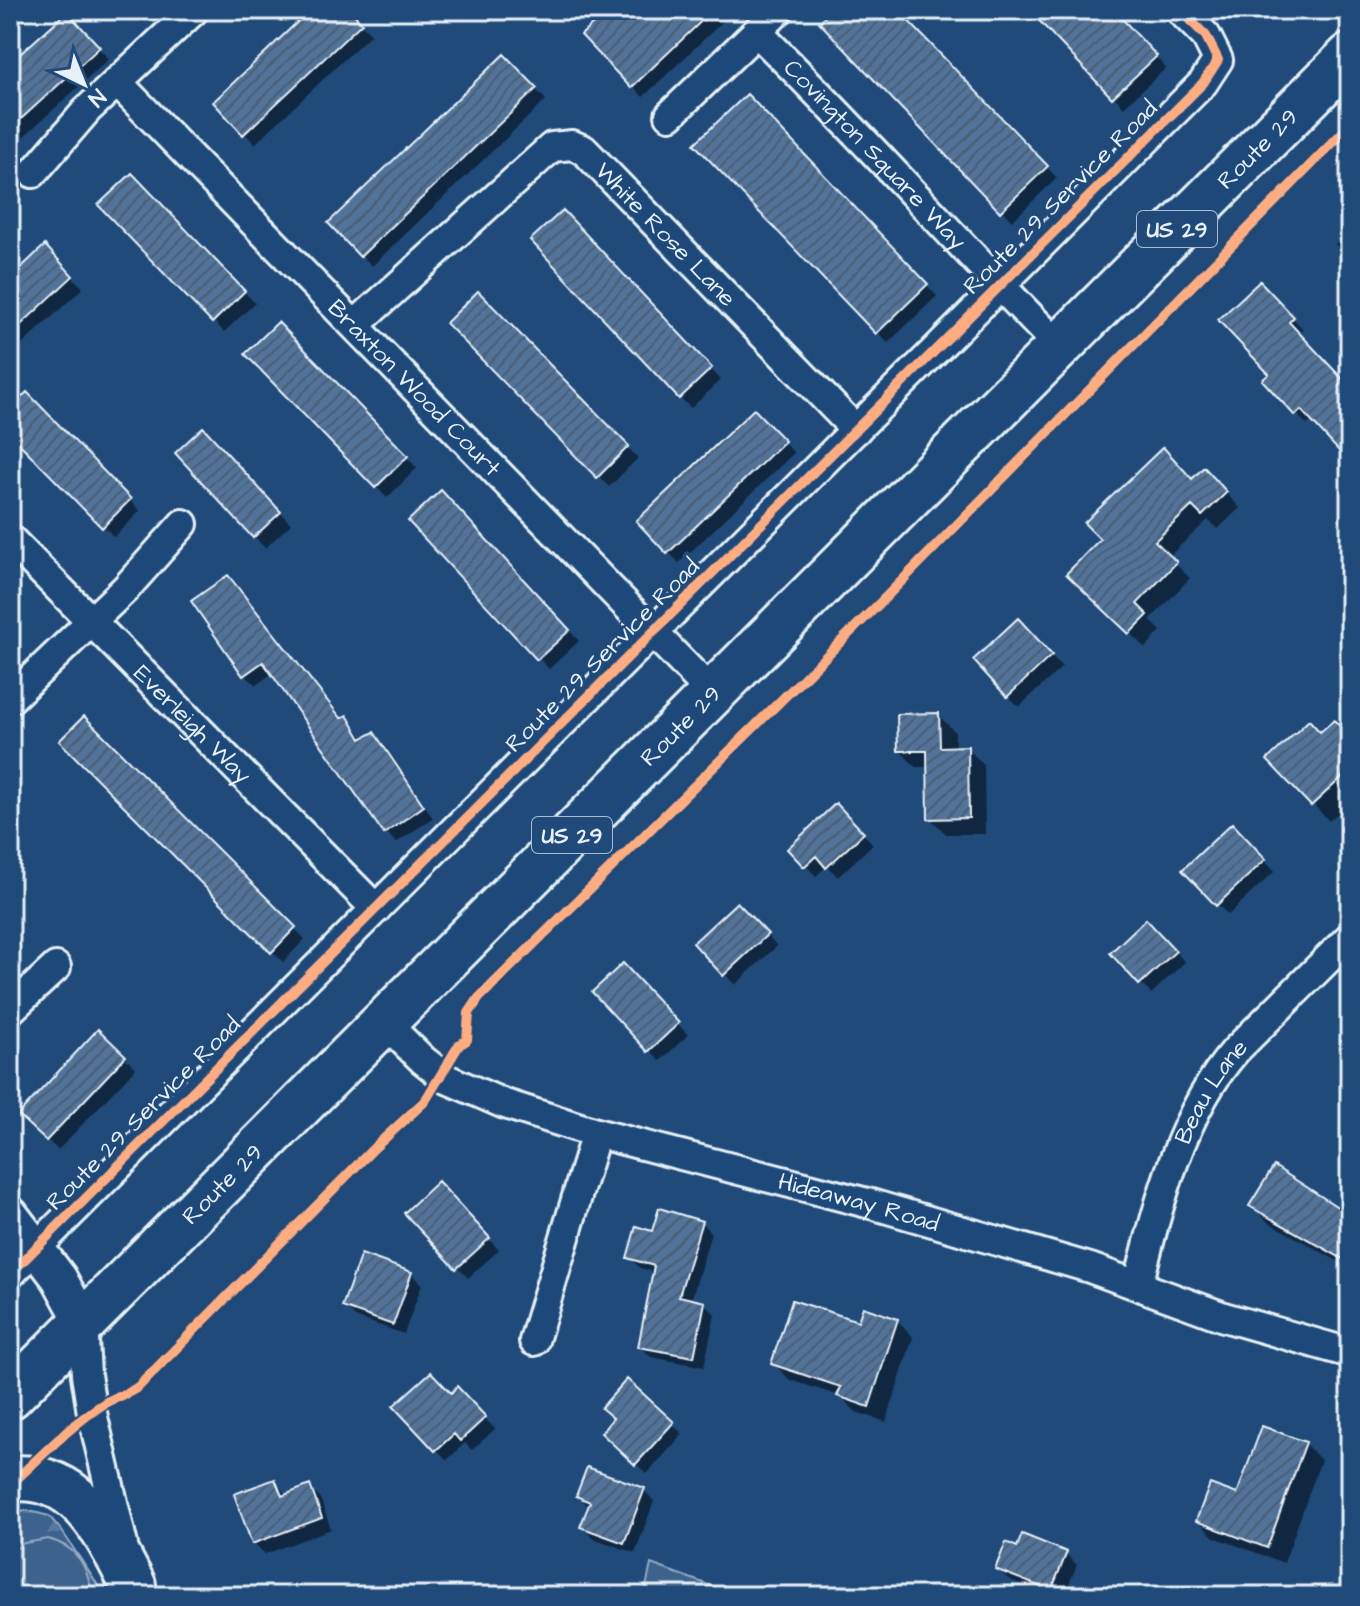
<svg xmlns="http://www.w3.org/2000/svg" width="1360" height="1606" viewBox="0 0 1360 1606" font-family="'Architects Daughter',sans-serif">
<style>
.forest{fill:url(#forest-firs);stroke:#92aac2;stroke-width:2}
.park{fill:#3c628c;stroke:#92aac2;stroke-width:2}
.shadow{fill:#0007}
.building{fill:url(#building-hatch);stroke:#e8f1f8;stroke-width:2}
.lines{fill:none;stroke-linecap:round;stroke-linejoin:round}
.minor-casing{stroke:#e8f1f8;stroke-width:34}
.tertiary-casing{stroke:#e8f1f8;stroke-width:40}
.primary-casing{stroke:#e8f1f8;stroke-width:50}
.minor{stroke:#1f4a7a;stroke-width:28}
.tertiary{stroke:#1f4a7a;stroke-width:34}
.primary{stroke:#1f4a7a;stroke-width:44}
.cycleway-casing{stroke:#1f4a7a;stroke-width:15}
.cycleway{stroke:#ffac80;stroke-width:10}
.labels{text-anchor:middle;stroke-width:7;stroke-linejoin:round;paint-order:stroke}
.shield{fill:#1f4a7a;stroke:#acbfd2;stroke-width:2}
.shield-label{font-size:22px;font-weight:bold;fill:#e8f1f8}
.street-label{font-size:24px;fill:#e8f1f8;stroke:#1f4a7a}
</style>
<defs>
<pattern id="forest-firs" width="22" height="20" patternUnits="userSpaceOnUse" patternTransform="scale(2)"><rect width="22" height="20" fill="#3c628c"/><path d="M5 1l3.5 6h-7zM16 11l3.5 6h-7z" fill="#58799d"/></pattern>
<pattern id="building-hatch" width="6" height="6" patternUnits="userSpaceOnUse" patternTransform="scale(2)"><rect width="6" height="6" fill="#517399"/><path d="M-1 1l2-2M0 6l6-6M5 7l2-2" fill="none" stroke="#4c5e72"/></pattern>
</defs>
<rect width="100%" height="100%" fill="#1f4a7a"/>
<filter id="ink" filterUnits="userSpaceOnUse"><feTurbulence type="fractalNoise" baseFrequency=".0125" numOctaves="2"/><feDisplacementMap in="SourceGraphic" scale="16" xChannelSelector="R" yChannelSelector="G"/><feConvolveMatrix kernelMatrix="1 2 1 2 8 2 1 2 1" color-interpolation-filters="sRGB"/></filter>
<g filter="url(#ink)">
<path class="forest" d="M25,1510L49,1516L62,1531L105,1596H10V1515Z"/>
<path class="park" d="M48,1539C79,1547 87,1567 93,1596H10V1553L24,1543Z
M651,1564L739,1596H644Z"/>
<path class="shadow" d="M129,10H156L142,23Z
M313,10H348L371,34L255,144L215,102Z
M611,10H735L643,97L584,35Z
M835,10H896L1057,178L1012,221L822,22Z
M1032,10H1112L1166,68L1124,107Z
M77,25L109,59L11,148L10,66Z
M504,57L546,100L372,266L330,223Z
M747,97L937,296L888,343L697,144Z
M132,176L255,303L224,332L101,205Z
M574,223L721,380L691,408L680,398Z
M1350,231V260L1335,244Z
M45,248L83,288L10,356V280Z
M1260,284L1303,329L1298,334L1350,389V460L1313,420L1307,425L1265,380L1271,374Z
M478,294L638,458L609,487L449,323Z
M278,325L417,468L387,498L248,354Z
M27,395L140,511L114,537L10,431V411Z
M754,412L794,453L679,563L638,521Z
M213,440L291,524L265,548L177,453Z
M1193,481L1219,485L1240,508L1218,529L1208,520L1168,557L1190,578L1150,620L1161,631L1145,648L1069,574Z
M451,503L579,641L549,669L410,521Z
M228,577L342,720L347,717L364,740L374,734L385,745L433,818L396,843L386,832L273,673L256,685L245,675Z
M1028,632L1062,667L1019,707L976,661Z
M938,715L955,732V749L967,748L984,765L985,834H946L930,818L929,767H916L900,751Z
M84,719L305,939L283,962L62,741Z
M1321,735L1350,739V802L1329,821L1270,760Z
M10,790L17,797L10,804Z
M836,806L873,844L838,877L827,866L816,876L790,849Z
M1232,826L1275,871L1228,915L1185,870Z
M737,904L777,946L735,985L696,943Z
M1146,922L1185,962L1151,994L1112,953Z
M634,976L688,1035L660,1061L650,1050Z
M98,1032L136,1068L58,1150L20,1115Z
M448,1194L499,1250L468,1278L407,1213Z
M1251,1205L1350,1217V1268L1268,1222Z
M701,1222L711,1233L691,1301L704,1303L715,1314L704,1367L651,1357L640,1346L655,1272L640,1268L629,1257L654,1233Z
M411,1273L422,1284L404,1334L355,1317L345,1306Z
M897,1320L913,1337L886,1422L856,1412L840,1396L790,1380L773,1363L859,1323Z
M457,1389L495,1429L472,1450L465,1443L447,1460L396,1407L451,1395Z
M615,1419L672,1424L683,1434L647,1474L614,1443Z
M1305,1444L1321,1460L1284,1563L1214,1537L1198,1521L1238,1497Z
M275,1481L287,1496L309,1488L320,1498L331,1529L265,1554L254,1543Z
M644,1490L654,1501L635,1553L593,1538L583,1527L590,1508L578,1496Z
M1018,1549L1066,1554L1077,1565L1064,1596H1050L1008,1579L997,1568Z"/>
<path class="building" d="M310,10H350L362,23L243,135L213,102Z
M608,10H713L631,88L581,35Z
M832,10H898L1048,166L1000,212L819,22Z
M1029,10H1114L1157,56L1112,98Z
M67,12L100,47L10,129V63Z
M504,54L537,88L360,257L328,223Z
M747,94L928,284L876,334L694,144Z
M132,173L245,291L212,323L98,205Z
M563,210L712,368L679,399L530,240Z
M45,245L73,276L10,335V278Z
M1260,281L1294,317L1289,322L1350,387V463L1301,410L1295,416L1262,380L1269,374L1218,320Z
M478,291L629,446L597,478L446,323Z
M278,322L408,456L375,488L245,354Z
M27,392L131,499L102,528L10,434V409Z
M754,409L785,441L667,554L636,521Z
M203,427L281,512L253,538L175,453Z
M1163,447L1192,479L1204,467L1227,492L1202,516L1192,506L1155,541L1177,562L1137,604L1148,615L1129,634L1066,574L1100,539L1084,523Z
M441,490L570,630L537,660L408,521Z
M228,575L341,718L347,715L361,739L374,732L424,806L384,834L263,662L243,676L191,601Z
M1018,618L1052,655L1007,697L973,660Z
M939,713L940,747L968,746L969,818L928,819L927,751H898L897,714Z
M84,716L296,927L271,953L59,741Z
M1309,720L1320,732L1334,720L1350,737V770L1311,806L1267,760Z
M836,803L864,833L826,868L816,856L804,867L787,849Z
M1232,823L1266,859L1216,906L1182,870Z
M737,902L768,934L723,976L693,943Z
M1146,919L1176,951L1139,985L1110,953Z
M623,963L679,1023L648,1052L592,992Z
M98,1029L126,1056L46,1141L18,1115Z
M1274,1166L1350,1215V1263L1249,1206Z
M438,1181L490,1238L456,1269L404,1213Z
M659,1208L702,1221L679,1296L705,1302L694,1357L638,1347L654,1266L627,1258L636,1226L652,1231Z
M361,1254L412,1272L393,1325L342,1307Z
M792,1300L858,1321L863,1307L898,1319L869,1407L837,1396L841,1387L771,1364Z
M431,1372L451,1393L457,1386L486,1417L460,1441L454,1434L435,1451L393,1406Z
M627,1379L674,1422L635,1465L601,1433L613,1418L601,1408Z
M1262,1426L1306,1442L1267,1548L1196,1521L1210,1484L1237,1494Z
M587,1467L645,1488L624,1543L580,1527L590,1502L576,1496Z
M275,1479L282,1496L310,1485L322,1518L252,1544L234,1494Z
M1022,1534L1067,1552L1051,1591L995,1569L1006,1542L1017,1547Z"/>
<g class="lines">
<defs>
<g id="minor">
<path id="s1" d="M194,10L117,82L712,693"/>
<path id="s2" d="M757,32C861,134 957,243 1060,347"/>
<path d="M670,115L779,10"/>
<path d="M33,173L88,109L117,82"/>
<path id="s3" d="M355,325L552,147L572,145L584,150L856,430"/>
<path id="s4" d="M10,539L376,909"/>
<path d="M10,699L126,588L183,524"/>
<path d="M10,1010L56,967"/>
<path id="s5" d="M385,1023L423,1060L447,1079L502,1103L596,1133L871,1204L1090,1268L1224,1317L1350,1353"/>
<path d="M10,1274L1203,83L1218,60L1206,36L1180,10"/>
<path id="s6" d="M1138,1285C1158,1206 1181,1112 1236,1050L1350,937"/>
<path d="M83,1322L86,1375L92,1413L123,1545"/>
<path d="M534,1341L596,1133"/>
</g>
<path id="tertiary" d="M10,1214L59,1278L83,1322"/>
<g id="primary">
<path id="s7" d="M10,1396L1350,56"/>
<path d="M10,1479C80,1471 106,1534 133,1585"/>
</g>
</defs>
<use href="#minor" class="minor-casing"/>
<use href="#tertiary" class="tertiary-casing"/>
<use href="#primary" class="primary-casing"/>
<use href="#minor" class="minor"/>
<use href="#tertiary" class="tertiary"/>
<use href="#primary" class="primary"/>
<defs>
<path id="cycleway" d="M10,1274L1203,83L1218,60L1206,36L1180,10
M10,1485C41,1457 70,1425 105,1403C117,1396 128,1395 139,1386L374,1148L425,1101L459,1045L467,1040L469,1013L479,998L883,600L1350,125"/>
</defs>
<use href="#cycleway" class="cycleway-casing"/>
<use href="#cycleway" class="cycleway"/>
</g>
</g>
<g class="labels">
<g class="shield">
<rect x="1137" y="211" width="80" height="36" rx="6"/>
<rect x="532" y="817" width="80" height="36" rx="6"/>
</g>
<g class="shield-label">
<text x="1177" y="237">US 29</text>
<text x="572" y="843">US 29</text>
</g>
<g class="street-label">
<text dy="8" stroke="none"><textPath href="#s7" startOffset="1764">Route 29</textPath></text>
<text dy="8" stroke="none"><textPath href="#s2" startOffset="170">Covington Square Way</textPath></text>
<text transform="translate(1060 197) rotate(-45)" y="8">Route 29 Service Road</text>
<text dy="8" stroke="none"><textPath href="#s3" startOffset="416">White Rose Lane</textPath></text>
<text dy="8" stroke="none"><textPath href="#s1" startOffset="532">Braxton Wood Court</textPath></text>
<text transform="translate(602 655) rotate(-45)" y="8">Route 29 Service Road</text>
<text dy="8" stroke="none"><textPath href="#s4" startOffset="260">Everleigh Way</textPath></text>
<text dy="8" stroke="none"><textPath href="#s7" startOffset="948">Route 29</textPath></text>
<text dy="8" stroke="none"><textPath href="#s6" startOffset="208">Beau Lane</textPath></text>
<text transform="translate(143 1113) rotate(-45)" y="8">Route 29 Service Road</text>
<text dy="8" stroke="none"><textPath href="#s7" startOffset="300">Route 29</textPath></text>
<text dy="8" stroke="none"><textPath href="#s5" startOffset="514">Hideaway Road</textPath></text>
</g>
</g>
<rect width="1360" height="1606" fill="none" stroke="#1f4a7a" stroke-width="40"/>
<rect x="20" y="20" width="1320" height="1566" fill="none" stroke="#e8f1f8" stroke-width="3" filter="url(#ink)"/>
<g transform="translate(84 84) rotate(137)" stroke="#1f4a7a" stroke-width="6" paint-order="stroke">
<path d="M0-6L14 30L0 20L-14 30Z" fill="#e8f1f8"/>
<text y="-12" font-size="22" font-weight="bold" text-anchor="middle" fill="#e8f1f8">N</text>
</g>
</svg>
